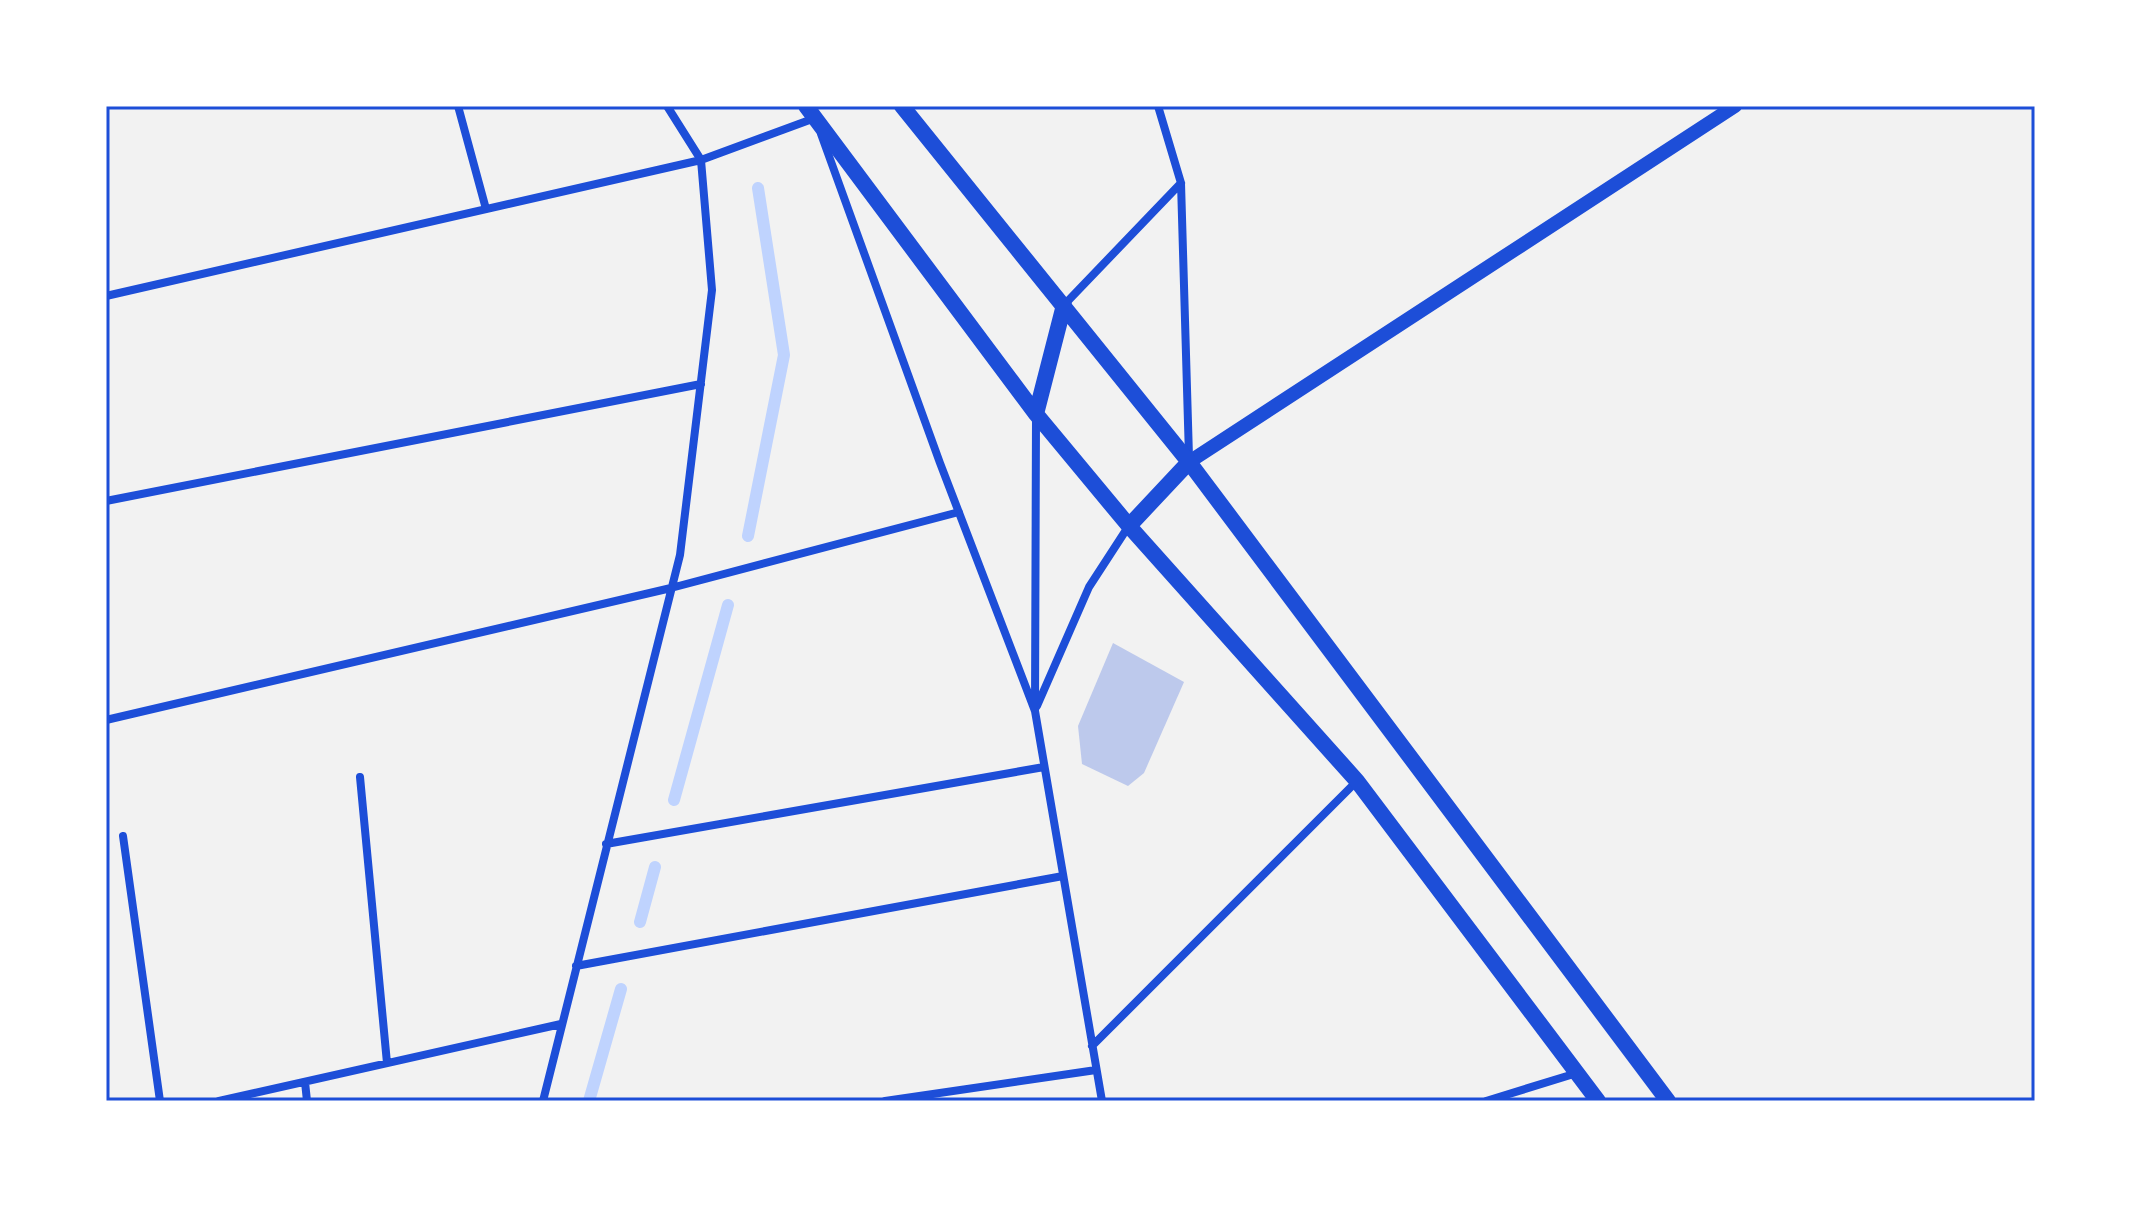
<svg xmlns="http://www.w3.org/2000/svg" width="2141" height="1207" viewBox="0 0 2141 1207" font-family="'IBM Plex Serif',serif">
<style>
.lines{fill:none;stroke-linecap:round;stroke-linejoin:round}
.stream{stroke:#bfd3fe;stroke-width:12}
.building{fill:#bdc9ec}
.minor{stroke:#1d4ed8;stroke-width:8}
.tertiary{stroke:#1d4ed8;stroke-width:14}
.secondary{stroke:#1d4ed8;stroke-width:16}
.neatline{fill:none;stroke:#1d4ed8;stroke-width:3}
</style>
<rect width="100%" height="100%" fill="#f2f2f2"/>
<g class="lines">
<path class="stream" d="M748,536L784,355L758,188
M674,800L728,605
M640,922L655,867
M589,1101L621,989"/>
</g>
<path class="building" d="M1113,643L1184,682L1144,773L1128,786L1082,764L1078,726Z"/>
<g class="lines">
<path class="minor" d="M458,106L486,209
M1158,106L1181,183L1189,457
M821,134L940,463L1035,711
M106,296L701,160L815,118
M1064,305L1181,183
M1036,418L1035,711L1102,1101
M106,501L701,384
M1037,706L1089,587L1128,527
M106,720L671,588L959,512
M360,777L387,1063
M123,836L160,1101
M606,844L1044,767
M576,966L1063,876
M1092,1046L1357,781
M305,1082L307,1101
M219,1101L561,1024
M543,1101L680,555L712,290L701,160L667,106
M885,1101L1096,1070
M1486,1101L1577,1073"/>
<path class="tertiary" d="M1189,462L1735,106"/>
<path class="secondary" d="M806,106L1036,414L1129,526L1357,781L1598,1101
M902,106L1189,462L1668,1101
M1036,414L1064,305
M1129,526L1189,462"/>
</g>
<rect width="2141" height="1207" fill="none" stroke="#ffffff" stroke-width="216"/>
<rect x="108" y="108" width="1925" height="991" class="neatline"/>
</svg>
